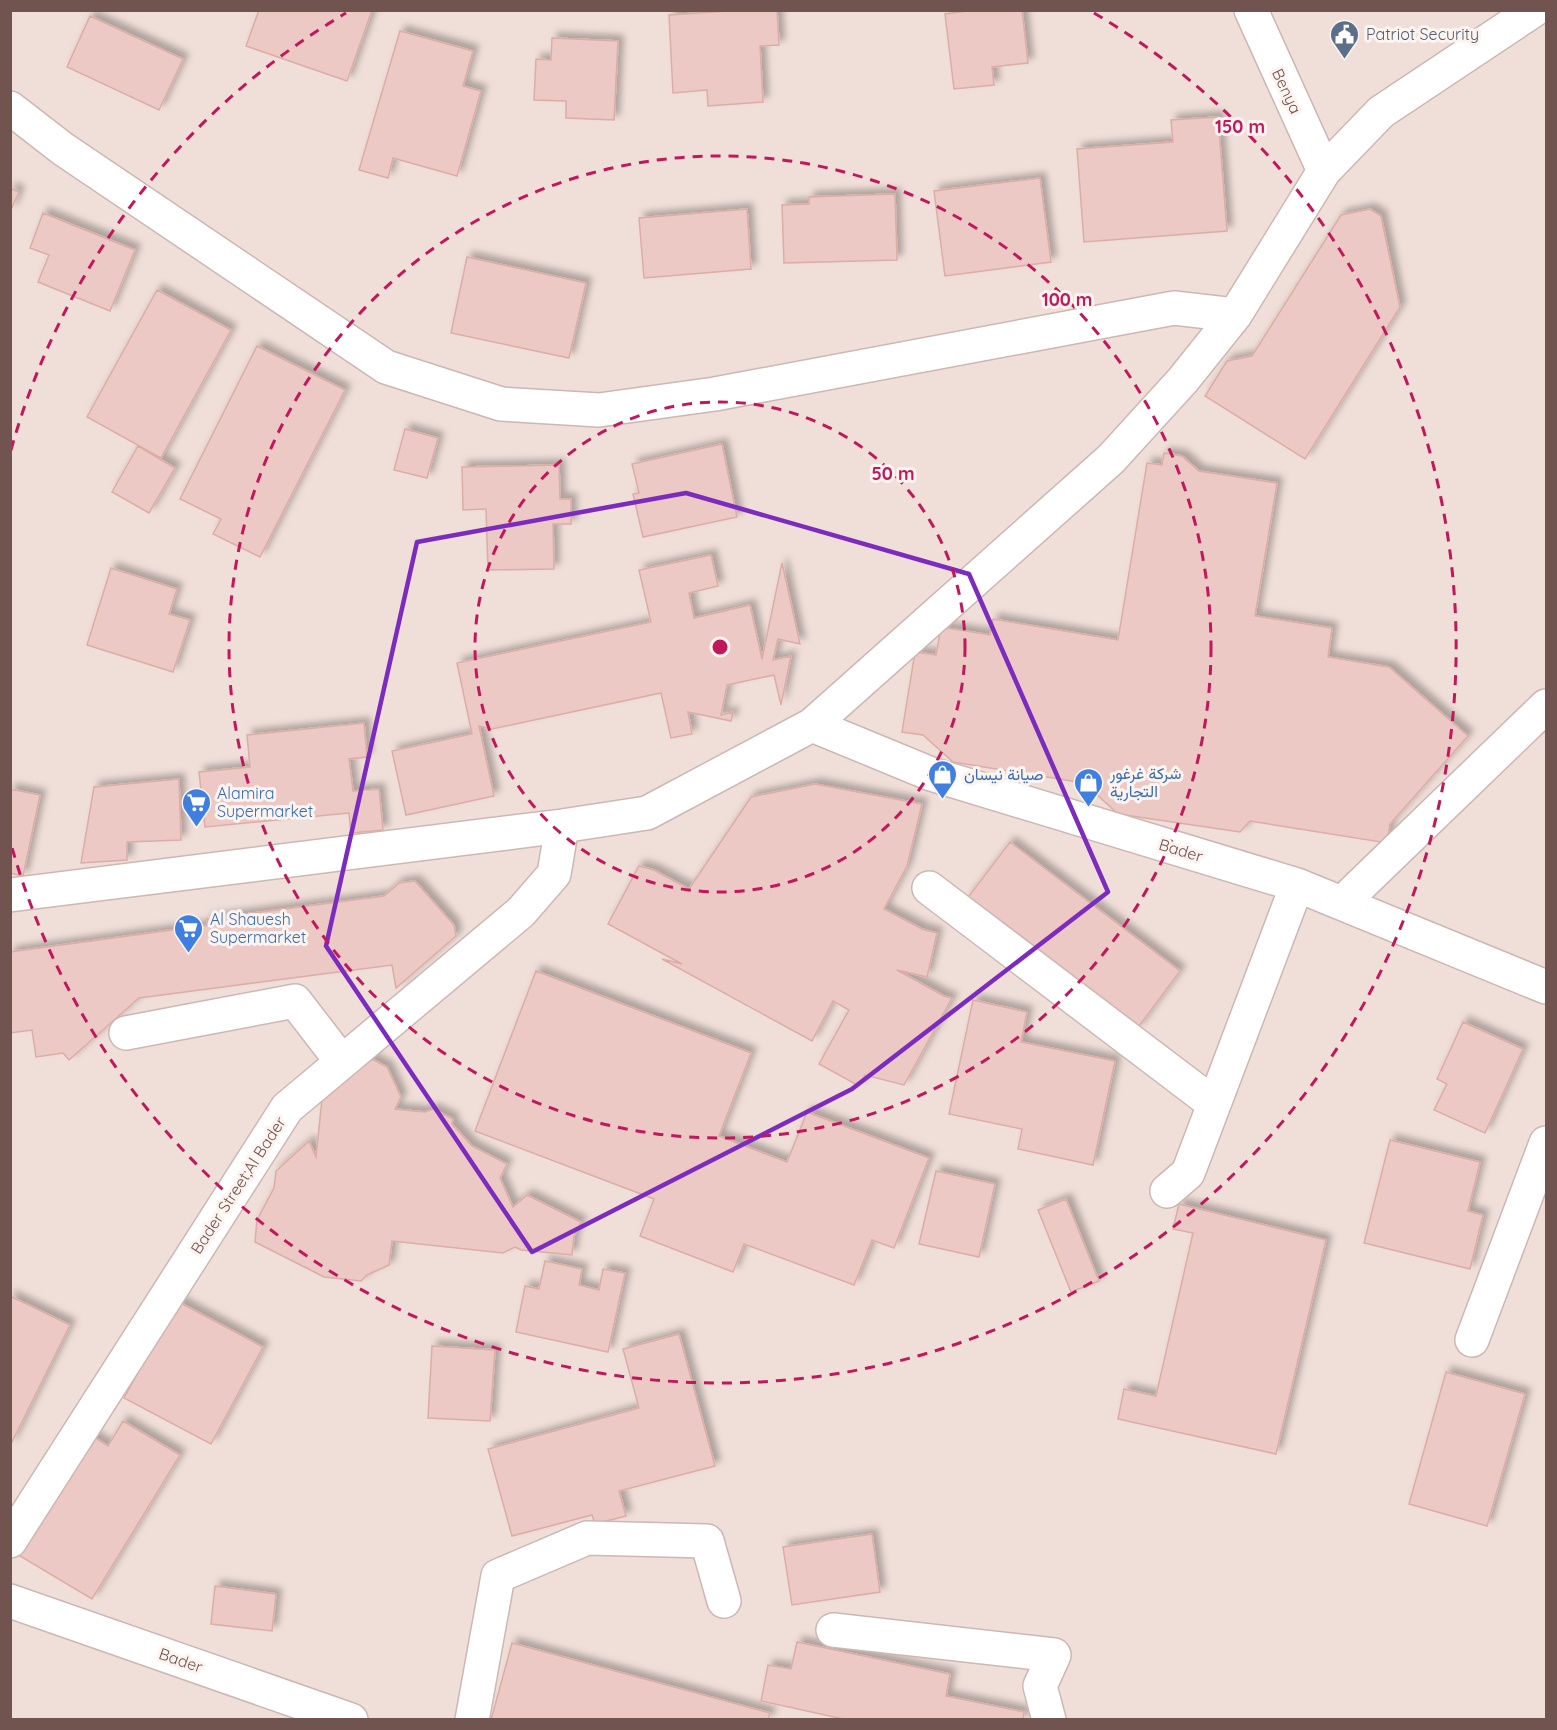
<svg xmlns="http://www.w3.org/2000/svg" width="1557" height="1730" viewBox="0 0 1557 1730" font-family="Quicksand,Vazirmatn,sans-serif">
<style>
.residential{fill:#f0dfd8}
.building{fill:#ecc9c4;stroke:#dcada7;stroke-width:1.5;filter:url(#shadow)}
.lines{fill:none;stroke-linecap:round;stroke-linejoin:round}
.minor-casing{stroke:#cdb7b3;stroke-width:36}
.minor{stroke:#fff;stroke-width:33}
.marked{fill:none;stroke:#7b2cbf;stroke-width:4.5;stroke-linejoin:round}
.ring{fill:none;stroke:#c2185b;stroke-width:3;stroke-dasharray:10 8}
.labels{text-anchor:middle;stroke-width:6;stroke-linejoin:round;paint-order:stroke}
.service-label{font-size:16px;fill:#4e5e75;stroke:#fdf4ef;text-anchor:start}
.street-label{font-size:16px;fill:#715350;stroke:#fdf4ef}
.shop-label{font-size:16px;fill:#366cbe;stroke:#fdf4ef;text-anchor:start}
.centre{fill:#c2185b;stroke:#fdf4ef;stroke-width:3}
.ring-label{font-size:18px;text-anchor:middle;font-weight:bold;fill:#c2185b;stroke:#fdf4ef;stroke-width:6;stroke-linejoin:round;paint-order:stroke}
</style>
<defs>
<filter id="shadow"><feDropShadow dx="5.5" dy="-5.5" stdDeviation="3" flood-color="#0004"/></filter>
</defs>
<rect width="100%" height="100%" fill="#faefe9"/>
<path class="residential" d="M11,11H1546V1719H11Z"/>
<path class="building" d="M259,10H372L347,81L246,46Z
M743,10H777L779,45L760,46L763,102L708,106L707,90L673,93L669,15Z
M974,10H1022L1028,63L992,67L994,85L954,89L945,14Z
M90,16L183,59L159,110L67,67Z
M400,31L473,51L463,86L481,91L457,176L393,158L388,178L359,170Z
M552,38L618,41L614,120L566,118V101L534,100L536,59L551,60Z
M1218,117L1227,231L1084,242L1077,149L1173,142L1171,120Z
M1040,178L1051,262L945,276L934,191Z
M10,188L19,192L10,212Z
M895,194L897,260L784,263L782,205L809,204V197Z
M747,209L751,269L644,278L639,218Z
M1370,209L1381,216L1400,307L1305,459L1205,396L1227,361L1252,356L1341,215Z
M43,213L135,250L110,311L38,282L49,255L30,248Z
M467,257L586,283L569,358L451,333Z
M157,290L231,330L161,458L87,417Z
M257,346L345,390L260,557L213,534L221,519L180,499Z
M405,429L438,438L427,478L394,470Z
M722,444L737,517L643,537L633,494L639,493L632,464Z
M138,446L175,468L149,513L112,492Z
M1164,453L1182,456L1199,471L1277,483L1255,616L1332,628L1328,657L1389,667L1468,736L1390,824L1387,843L1250,821L1240,832L1118,814L1084,783L953,762L923,735L902,732L915,652L936,655L941,627L990,635L993,619L1118,640L1147,463L1162,465Z
M559,465L560,499H571V524H553L554,569L488,570L486,509L463,510L462,467Z
M711,555L718,586L689,593L694,618L750,605L762,659L782,563L800,644L778,639L773,660L791,656L781,705L774,675L727,685L721,715L733,712L731,721L688,712L692,734L671,738L661,693L492,729L479,726L494,796L406,815L392,751L472,734L457,663L651,622L639,570Z
M111,568L177,589L169,614L190,620L173,672L87,645Z
M364,723L367,757L349,759L353,791L379,789L383,830L351,833L349,813L205,827L199,772L250,767L247,735Z
M179,779L181,840L127,842V860L81,863L94,787Z
M815,784L922,804L907,866L884,909L922,929L937,933L927,977L897,970L944,996L952,998L904,1085L865,1075L859,1086L819,1064L849,1010L833,1001L812,1041L662,959L682,964L608,924L639,866L654,870L689,889L751,797Z
M10,789L40,795L23,876L10,873Z
M1010,842L1180,971L1137,1029L966,900Z
M415,881L454,925L456,936L396,988L392,965L139,998L69,1060L63,1053L36,1057L32,1030L10,1033V952L208,925L207,919L384,896L399,883Z
M536,971L751,1053L719,1136L787,1162L807,1112L929,1158L894,1248L872,1240L854,1285L744,1244L733,1272L640,1236L654,1199L475,1131Z
M973,1000L1027,1012L1021,1042L1115,1061L1093,1165L1018,1149L1022,1129L949,1114Z
M1463,1022L1523,1049L1485,1133L1434,1110L1447,1084L1437,1079Z
M370,1058L387,1067L401,1097L395,1109L425,1112L433,1109L453,1119L452,1124L472,1146L507,1164L500,1178L513,1207L527,1195L581,1222L574,1236L572,1255L521,1250L515,1247L503,1253L392,1241L389,1265L367,1275L361,1281L324,1277L255,1242L257,1220L274,1188L276,1171L309,1141L316,1157L322,1099Z
M1390,1140L1480,1162L1468,1211L1483,1215L1470,1269L1364,1243Z
M936,1171L995,1184L979,1257L919,1244Z
M1066,1199L1099,1281L1071,1292L1038,1210Z
M1179,1204L1326,1240L1276,1454L1118,1419L1124,1389L1156,1396L1193,1233L1173,1229Z
M545,1261L582,1269L579,1285L599,1290L603,1269L625,1273L608,1352L516,1332L525,1286L539,1289Z
M10,1296L70,1325L10,1446Z
M177,1301L263,1347L211,1444L124,1398Z
M679,1334L715,1466L619,1491L626,1516L595,1524L592,1515L512,1536L488,1449L639,1408L623,1349Z
M432,1346L495,1350L490,1421L428,1418Z
M1446,1372L1525,1394L1487,1526L1409,1504Z
M123,1421L180,1455L92,1599L15,1553L88,1433L108,1446Z
M872,1534L880,1592L792,1605L783,1547Z
M215,1586L276,1594L272,1631L211,1624Z
M797,1642L950,1674L946,1696L1024,1712L1023,1720H848L761,1701L768,1665L791,1669Z
M512,1643L770,1713L768,1720H491Z"/>
<g class="lines">
<defs>
<path id="minor" d="M1251,10L1324,171
M10,108L63,149L386,367L501,404L599,410L715,394L1174,308L1235,315
M812,725L931,774L1297,885L1546,987
M929,888L1214,1104
M10,895L562,826L647,813L812,725L1111,459L1183,380L1235,315L1324,171L1381,112L1534,10
M1342,903L1546,706
M126,1033L295,1001L342,1062
M1167,1191L1188,1173L1297,885
M1472,1340L1546,1143
M10,1541L287,1108L521,912L554,874L562,826
M10,1601L351,1720
M833,1630L1054,1655L1040,1686L1049,1720
M472,1720L498,1576L587,1538L707,1541L724,1601"/>
</defs>
<use href="#minor" class="minor-casing"/>
<use href="#minor" class="minor"/>
</g>
<path class="marked" d="M686,493L969,574L1108,892L852,1089L532,1252L326,946L417,542Z"/>
<g class="ring">
<circle cx="720" cy="647" r="245"/>
<circle cx="720" cy="647" r="491"/>
<path d="M11 450A736 736 0 0 1 346 13M1094 13A736 736 0 1 1 11 844"/>
</g>
<defs>
<symbol id="civic-pin" viewBox="-11 -11 22 30"><path d="M0 17L-7.5 6A9.5 9.5 0 1 1 7.5 6Z" fill="#5c6f8a" stroke="#fdf4ef"/><path d="M-.6-6.5H3V-4.5H.6V-3L4-1V1h2V6H-6V1h2V-1L-.6-3ZM-1.2 2.5V6h2.4V2.5Z" fill="#fff"/></symbol>
<symbol id="shop-pin" viewBox="-11 -11 22 30"><path d="M0 17L-7.5 6A9.5 9.5 0 1 1 7.5 6Z" fill="#3f7fe0" stroke="#fdf4ef"/><path d="M-5-2.5h2.3a2.7 3.5 0 0 1 5.4 0H5L5.5 6h-11ZM-1.5-2.5h3a1.5 2.3 0 0 0-3 0Z" fill="#fff"/></symbol>
<symbol id="supermarket-pin" viewBox="-11 -11 22 30"><path d="M0 17L-7.5 6A9.5 9.5 0 1 1 7.5 6Z" fill="#3f7fe0" stroke="#fdf4ef"/><path d="M-6-5.5h2.5l.6 2H6L4.5 2H-2.5L-4.4-4H-6ZM-1.5 3.2a1.3 1.3 0 1 0 .1 0ZM3 3.2a1.3 1.3 0 1 0 .1 0Z" fill="#fff"/></symbol>
</defs>
<g fill-rule="evenodd">
<use href="#civic-pin" x="1328" y="18" width="33" height="45"/>
<use href="#shop-pin" x="926" y="758" width="33" height="45"/>
<use href="#shop-pin" x="1072" y="766" width="33" height="45"/>
<use href="#supermarket-pin" x="180" y="786" width="33" height="45"/>
<use href="#supermarket-pin" x="172" y="912" width="33" height="45"/>
</g>
<g class="labels">
<g class="service-label">
<text x="1366" y="40">Patriot Security</text>
</g>
<g class="street-label">
<text transform="translate(1287 91) rotate(65)" y="6">Benya</text>
<text transform="translate(1181 850) rotate(17)" y="6">Bader</text>
<text transform="translate(238 1185) rotate(-57)" y="6">Bader Street;Al Bader</text>
<text transform="translate(181 1660) rotate(19)" y="6">Bader</text>
</g>
<g class="shop-label">
<text x="1110" y="779">شركة غرغور<tspan x="1110" dy="18">التجارية</tspan></text>
<text x="964" y="780">صيانة نيسان</text>
<text x="217" y="799">Alamira<tspan x="217" dy="18">Supermarket</tspan></text>
<text x="210" y="925">Al Shauesh<tspan x="210" dy="18">Supermarket</tspan></text>
</g>
</g>
<circle cx="720" cy="647" r="9" class="centre"/>
<g class="ring-label">
<text x="1240" y="133">150 m</text>
<text x="1067" y="306">100 m</text>
<text x="893" y="480">50 m</text>
</g>
<rect width="1557" height="1730" fill="none" stroke="#715350" stroke-width="24"/>
</svg>
